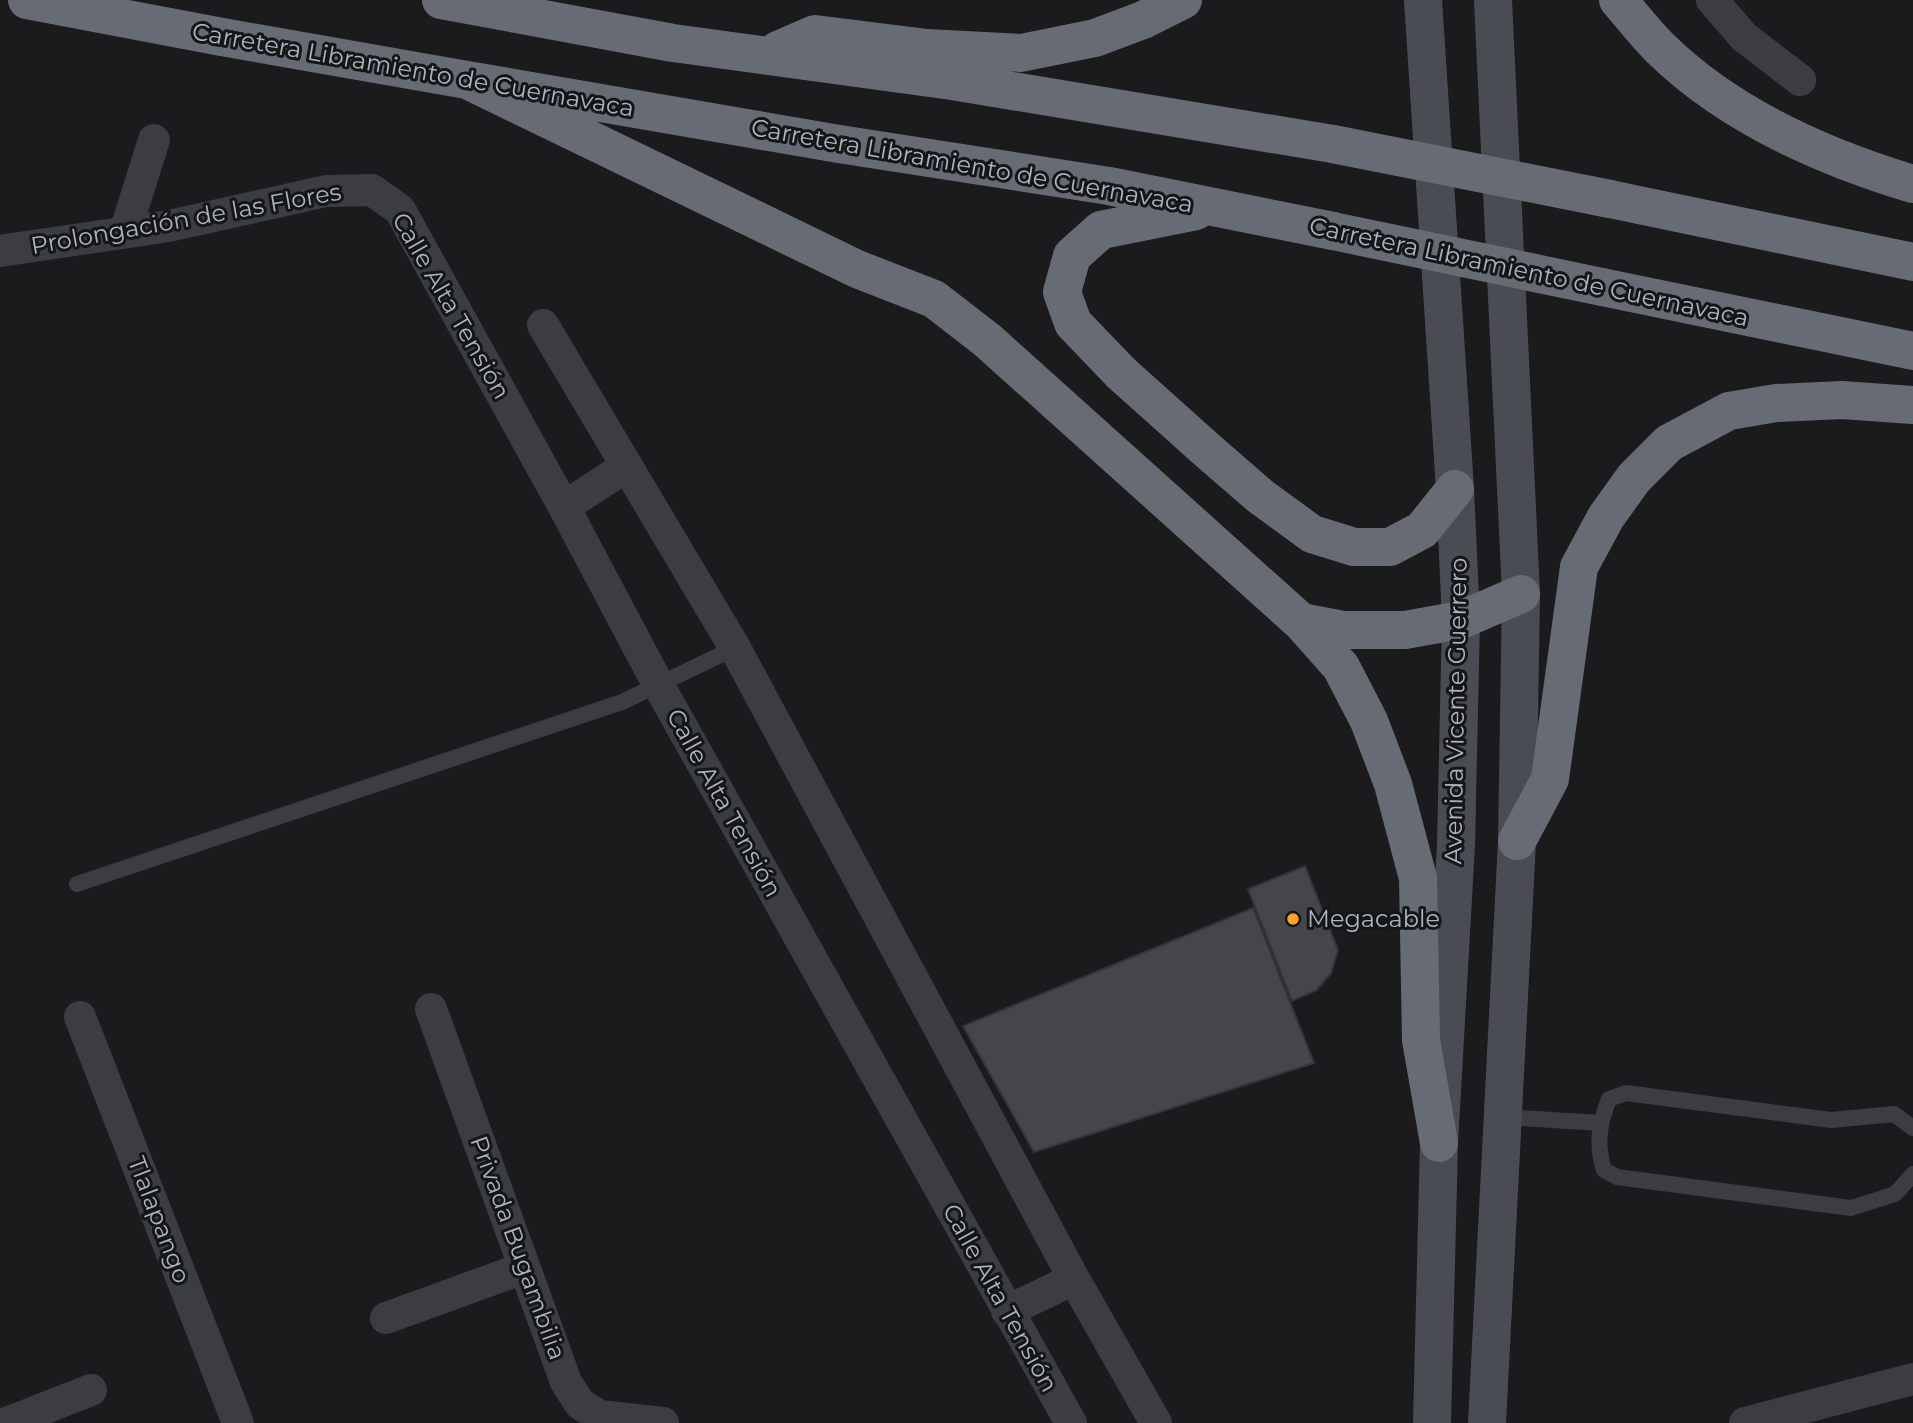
<svg xmlns="http://www.w3.org/2000/svg" width="1913" height="1423" viewBox="0 0 1913 1423" font-family="Montserrat,sans-serif">
<style>
.building{fill:#44464a;stroke:#343539;stroke-width:2}
.lines{fill:none;stroke-linecap:round;stroke-linejoin:round}
.lane{stroke:#3b3d43;stroke-width:16}
.street{stroke:#3b3d43;stroke-width:32}
.secondary{stroke:#494d53;stroke-width:38}
.highway{stroke:#676c74;stroke-width:38}
.highway-bridge{stroke:#676c74;stroke-width:38}
.poi-dot{fill:#ffa131;stroke:#151618;stroke-width:2.5}
.labels{text-anchor:middle;stroke-width:6;stroke-linejoin:round;paint-order:stroke}
.street-label{font-size:24px;fill:#acb4be;stroke:#151618}
.poi-label{font-size:24px;fill:#acb4be;stroke:#151618;text-anchor:start}
</style>
<rect width="100%" height="100%" fill="#1b1b1d"/>
<path class="building" d="M1305,866L1338,950L1331,973L1317,990L1292,1001L1248,889Z
M1253,908L1314,1063L1034,1152L963,1026Z"/>
<g class="lines">
<path class="lane" d="M77,884L622,702L735,648
M1503,1117L1600,1123
M1913,1128L1894,1114L1831,1120L1626,1093L1609,1099C1599,1124 1596,1144 1604,1170L1617,1177L1851,1208L1895,1194L1913,1174"/>
<path class="street" d="M1712,0L1744,37L1800,80
M125,232L154,140
M0,251L169,226L326,191L372,190L400,210L564,507L659,686L1071,1423
M543,325L735,648L1074,1279L1156,1423
M564,507L627,466
M431,1009L566,1382L580,1404L600,1416L663,1423
M80,1017L238,1423
M1007,1311L1074,1279
M386,1318L524,1268
M7,1423L91,1390
M1745,1423L1913,1379"/>
<path class="secondary" d="M1423,0L1455,489L1461,620L1456,845L1439,1143L1432,1423
M1487,1423L1517,841L1521,594L1493,0"/>
<path class="highway" d="M27,0L222,37L467,80L839,144L1109,186L1333,231
M441,0L673,43L952,81L1333,144
M1618,0C1632,16 1645,33 1660,48C1728,115 1823,157 1913,184
M778,50L815,34L927,48L1021,53L1095,38L1143,20L1183,0
M467,80L857,269L934,299L987,340L1301,622L1341,667L1369,721L1393,784L1418,878L1421,1040L1439,1143
M1610,199L1913,262
M1196,211L1101,230L1072,256L1062,292L1073,323L1121,373L1207,450L1260,496L1312,534L1354,547H1390L1422,530L1455,489
M1602,287L1913,351
M1301,622L1343,630H1405L1461,620L1521,594
M1517,841L1550,779L1579,567L1606,517L1634,478L1669,443L1729,411L1776,403L1842,400L1913,405"/>
<path class="highway-bridge" d="M1333,144L1610,199
M1333,231L1602,287"/>
</g>
<circle class="poi-dot" cx="1293" cy="919" r="7"/>
<g class="labels">
<g class="street-label">
<text transform="translate(413 70) rotate(10)" y="8">Carretera Libramiento de Cuernavaca</text>
<text transform="translate(972 166) rotate(10)" y="8">Carretera Libramiento de Cuernavaca</text>
<text transform="translate(186 219) rotate(-10)" y="8">Prolongación de las Flores</text>
<text transform="translate(1529 272) rotate(12)" y="8">Carretera Libramiento de Cuernavaca</text>
<text transform="translate(451 306) rotate(60)" y="8">Calle Alta Tensión</text>
<text transform="translate(1456 711) rotate(-89)" y="8">Avenida Vicente Guerrero</text>
<text transform="translate(724 803) rotate(61)" y="8">Calle Alta Tensión</text>
<text transform="translate(159 1220) rotate(69)" y="8">Tlalapango</text>
<text transform="translate(518 1248) rotate(70)" y="8">Privada Bugambilia</text>
<text transform="translate(1000 1298) rotate(61)" y="8">Calle Alta Tensión</text>
</g>
<g class="poi-label">
<text x="1307" y="927">Megacable</text>
</g>
</g>
</svg>
